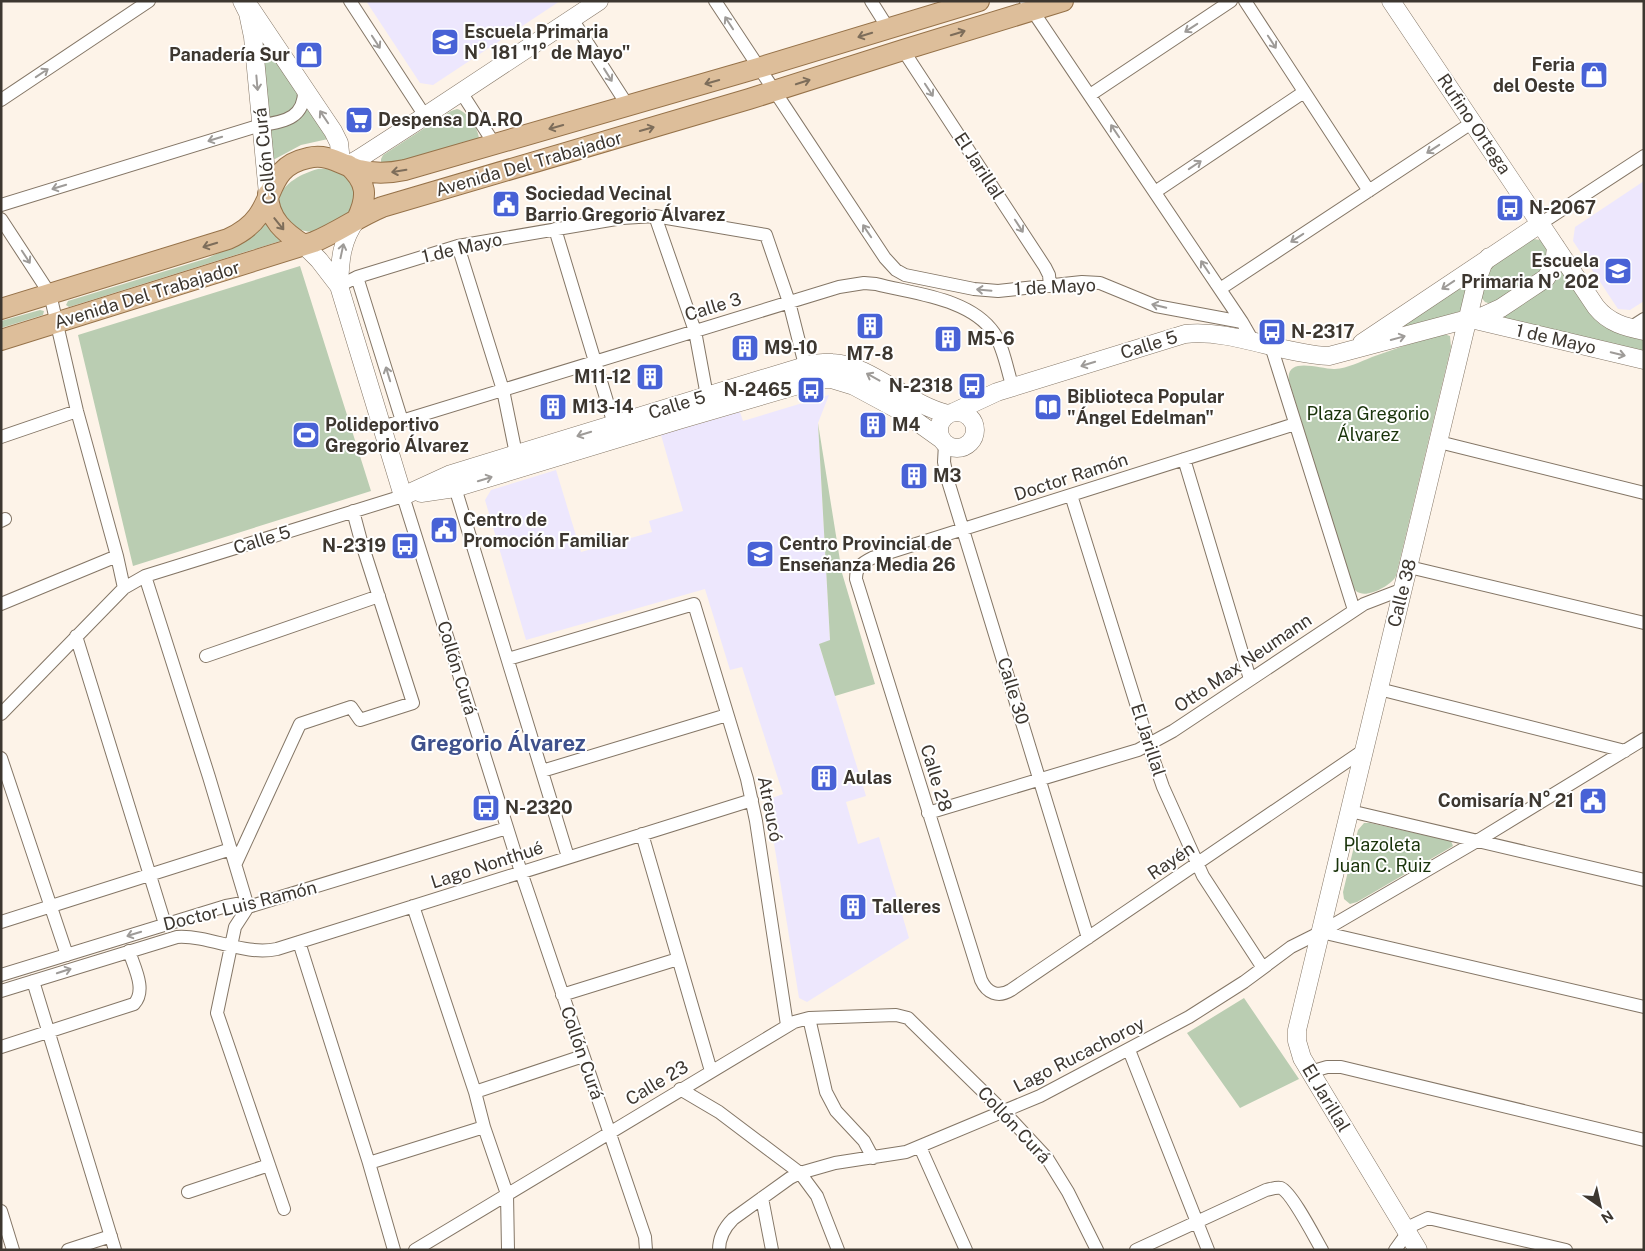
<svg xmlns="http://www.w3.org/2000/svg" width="1645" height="1251" viewBox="0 0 1645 1251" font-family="'Public Sans',sans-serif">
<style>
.education{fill:#ede7fd}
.green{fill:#bacdb2}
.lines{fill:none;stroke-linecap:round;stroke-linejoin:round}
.street-casing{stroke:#847666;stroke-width:14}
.secondary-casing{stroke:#847666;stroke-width:19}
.primary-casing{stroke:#967249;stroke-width:22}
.street{stroke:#fff;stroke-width:12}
.secondary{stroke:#fff;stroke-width:18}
.primary{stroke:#ddbe9a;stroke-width:20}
.oneway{stroke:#9e9b98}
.oneway2{stroke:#7d6d5a}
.labels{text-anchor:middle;stroke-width:4;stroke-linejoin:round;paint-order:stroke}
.poi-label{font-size:18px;font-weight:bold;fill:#3d3730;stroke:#fff;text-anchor:start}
.street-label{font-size:18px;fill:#3d3730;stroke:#fff}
.park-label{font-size:18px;fill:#19330a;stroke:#fff}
.district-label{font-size:22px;font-weight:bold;fill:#3f518c;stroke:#fff}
</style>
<rect width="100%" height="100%" fill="#fdf3e8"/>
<path class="education" d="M366,1H560L433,85L420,83Z
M1644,181V301L1630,310L1618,309L1573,241L1575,227Z
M829,395L818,423L830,641L819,644L866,796L846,802L858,844L879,837L909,938L807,1002L799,998L767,800L783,794L742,667L730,670L705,589L526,640L485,500L491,490L556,470L581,552L652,532L649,521L683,511L661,435L740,412L743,421Z"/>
<path class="green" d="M257,28L300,96L291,112L272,118L268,115Z
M309,107L328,139L301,145L275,159L272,158L269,130Z
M457,109C467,111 479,129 479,139L395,168L381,163V159L383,155L451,111Z
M318,169C335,168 340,171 354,181L356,201L346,217L312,232C300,231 287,227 283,215C281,210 278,205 279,200C282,183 303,173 318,169Z
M265,219L282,240L280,241L69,307L66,305L68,301L208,258L228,248Z
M1533,239L1541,240L1550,250L1542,273L1491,304L1485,302L1480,296L1490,268Z
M300,266L371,491L133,566L78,335Z
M1561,269C1570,283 1589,317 1602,325C1614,332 1631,334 1644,337V353L1502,318Z
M1471,280L1461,311L1400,331V327Z
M40,310L44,311L43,315L1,328V321Z
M1441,333L1450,336L1451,347L1396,576C1392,585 1369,597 1360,593C1356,592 1354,589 1352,585L1289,381C1285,355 1322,370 1335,369C1348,368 1360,362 1372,357C1395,349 1418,341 1441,333Z
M818,423L842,573L875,684L835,696L819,644L830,640Z
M1364,823H1370L1451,841L1453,846L1357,902L1350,904L1344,899L1343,892L1358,830Z
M1244,998L1299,1079L1240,1108L1187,1033Z"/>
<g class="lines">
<defs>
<path id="street" d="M350,1L425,116
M715,1L885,258L896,270L905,275L974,289L998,291L1082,282L1100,283L1156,306L1242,322
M871,1L888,28
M1026,1L1242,322L1254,343
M1245,1L1369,191
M572,19L628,106
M903,50L1045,267L1049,275L1050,286
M461,92L495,145
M1090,95L1231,1
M1,100L149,1
M1155,192L1304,92
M1,205L261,125C286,122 306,117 304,87
M655,216L695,331L707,396
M1,219L50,294L77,411L117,556L124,588
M1540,224L1644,156
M555,229L616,431
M458,246L503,390L516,454
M357,277L402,421
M339,286L357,277L458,246L622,218L655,216L766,235L789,302L807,373
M1220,289L1473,122
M1630,328L1644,319
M1271,346L1354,610
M1295,424L872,558C862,563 856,567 856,579L981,980C987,993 998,998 1011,990L1364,750
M382,427L839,287L864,283L876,284C914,294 970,298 994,333C1004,348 1007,370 1013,388
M1,437L77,411
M1439,442L1644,493
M945,444L944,462L948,481L1088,938
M1184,459L1250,679
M453,481L568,857
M1071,495L1153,758L1163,787L1203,876L1263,968
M1,521L5,519
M1409,567L1644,623
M145,576L209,777L248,907
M1,604L117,556
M76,636L165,924
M206,656L379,596
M508,659L694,604L747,779L756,821L787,1025
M1379,689L1625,751
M1,714L124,588L145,576L403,496L521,872L645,1237L646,1250
M1,758L67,955
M542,771L727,715
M1350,811L1644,880
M928,813L1138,750L1173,731L1364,604L1403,589
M642,834L711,1071
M236,863L300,724L351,707L360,720L413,703L361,541L353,511
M413,906L475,1092L484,1127L507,1194L508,1250
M248,907L235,927L217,1013L284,1209
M1,922L231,849
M1321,932L1644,1007
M299,942L369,1163L394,1250
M1,975L226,906L237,904L248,907L507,828
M33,981L115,1250
M1,991L177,937C211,935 243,956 277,949L752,800
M562,995L678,959
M809,1018L826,1092L836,1111L864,1141L873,1158
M1,1047L134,1004C147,990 134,967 129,951
M1129,1050L1208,1250
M1310,1072L1327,1067H1341L1644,1140
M680,1089L719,1112L800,1173L817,1196L838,1250
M475,1092L583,1056
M920,1147L966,1250
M369,1163L484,1127
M188,1192L269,1165
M762,1198L772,1250
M1,1211L13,1250
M68,1250L111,1236
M415,1250L794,1022L809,1018L896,1015L908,1018L912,1022L1004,1112L1047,1158L1068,1192L1097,1250
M719,1250C719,1237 724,1228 733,1219L790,1178L800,1173L835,1163L906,1152L1040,1096L1189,1017L1244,982L1291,947L1321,932L1477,841L1644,739
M1136,1250L1266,1190C1271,1189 1276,1187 1281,1188C1292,1193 1315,1238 1322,1250
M1395,1250L1413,1225L1428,1218L1566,1250"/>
<path id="secondary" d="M242,1L248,13L253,37L268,194
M1391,1L1596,307C1609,323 1625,327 1644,331
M251,9L333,131L339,143L341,162
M348,165L360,158L425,116L599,1
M304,245L319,260L339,286L403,496
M339,286C340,261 341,240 357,219
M1471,319L1644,360
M1362,343L1540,224
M939 430a18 18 0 1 1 36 0a18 18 0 1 1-36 0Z
M954,412L997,392L1185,334C1232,329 1281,354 1329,356L1468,319L1481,317L1501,308L1546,278L1554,265L1556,247
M421,493L455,488L679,420L819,379H831L854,386L906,414L941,439
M403,496L451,474L805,366C814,364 823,362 832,363C870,364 908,405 948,414
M1418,1250L1302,1058L1297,1041V1030L1477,280L1483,264L1489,257"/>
<path id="primary" d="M348,165C367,182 368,196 357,219
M268,194C268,219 285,233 304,245
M1,309L228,239C239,234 251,226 258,216C275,192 271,166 308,158C328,153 342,165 359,170C374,174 391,173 405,170L758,68L979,1
M1,340L314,242C338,232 358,217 382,207L749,99L903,50L1063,1"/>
</defs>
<use href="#street" class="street-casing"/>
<use href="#secondary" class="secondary-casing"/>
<use href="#primary" class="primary-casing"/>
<use href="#street" class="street"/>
<use href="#secondary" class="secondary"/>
<use href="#primary" class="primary"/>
</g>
<defs><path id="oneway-shaft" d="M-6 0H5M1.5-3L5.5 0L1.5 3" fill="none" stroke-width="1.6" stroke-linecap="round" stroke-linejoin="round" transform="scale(1.25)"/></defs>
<g class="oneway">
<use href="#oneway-shaft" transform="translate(729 23) rotate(-123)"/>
<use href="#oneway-shaft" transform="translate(1191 28) rotate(147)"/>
<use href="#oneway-shaft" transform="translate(376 42) rotate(57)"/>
<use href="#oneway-shaft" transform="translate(1272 42) rotate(57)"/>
<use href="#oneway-shaft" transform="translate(42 73) rotate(-34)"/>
<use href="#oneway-shaft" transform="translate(608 75) rotate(58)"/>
<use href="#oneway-shaft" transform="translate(257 83) rotate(85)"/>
<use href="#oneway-shaft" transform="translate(929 90) rotate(57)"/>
<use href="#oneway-shaft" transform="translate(324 117) rotate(-124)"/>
<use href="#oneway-shaft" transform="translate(1115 131) rotate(-124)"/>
<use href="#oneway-shaft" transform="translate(215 139) rotate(163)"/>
<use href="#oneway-shaft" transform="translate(1433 149) rotate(147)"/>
<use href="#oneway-shaft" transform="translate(1195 165) rotate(-34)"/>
<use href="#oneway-shaft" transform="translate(59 187) rotate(163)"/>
<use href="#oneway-shaft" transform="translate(1019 226) rotate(57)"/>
<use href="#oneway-shaft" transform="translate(867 231) rotate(-124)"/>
<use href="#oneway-shaft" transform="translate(1297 238) rotate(147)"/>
<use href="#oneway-shaft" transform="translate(342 251) rotate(-78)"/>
<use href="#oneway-shaft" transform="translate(26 257) rotate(57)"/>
<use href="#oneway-shaft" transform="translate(1205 267) rotate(-124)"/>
<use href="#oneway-shaft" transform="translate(1448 285) rotate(146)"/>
<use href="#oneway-shaft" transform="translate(984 290) rotate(-175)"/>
<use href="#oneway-shaft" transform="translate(1159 306) rotate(-166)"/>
<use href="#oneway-shaft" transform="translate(1398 338) rotate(-15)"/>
<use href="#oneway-shaft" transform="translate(1618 354) rotate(13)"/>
<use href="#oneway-shaft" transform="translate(1088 364) rotate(163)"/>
<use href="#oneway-shaft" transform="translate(388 374) rotate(-107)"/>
<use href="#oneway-shaft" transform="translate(873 377) rotate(-151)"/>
<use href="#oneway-shaft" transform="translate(584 434) rotate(163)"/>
<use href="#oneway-shaft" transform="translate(485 479) rotate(-17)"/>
<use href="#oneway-shaft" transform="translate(134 934) rotate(163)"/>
<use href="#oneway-shaft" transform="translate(64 971) rotate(-18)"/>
</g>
<g class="oneway2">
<use href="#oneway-shaft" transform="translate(958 33) rotate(-17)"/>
<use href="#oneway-shaft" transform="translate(865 35) rotate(163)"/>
<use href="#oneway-shaft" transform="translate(712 82) rotate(164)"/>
<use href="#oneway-shaft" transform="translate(803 82) rotate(-18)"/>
<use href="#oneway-shaft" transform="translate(556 127) rotate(164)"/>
<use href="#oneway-shaft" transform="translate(647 129) rotate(-16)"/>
<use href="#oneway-shaft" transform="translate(399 171) rotate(171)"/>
<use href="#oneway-shaft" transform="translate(279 224) rotate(51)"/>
<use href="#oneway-shaft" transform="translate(210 245) rotate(163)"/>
</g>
<defs>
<symbol id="school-square" viewBox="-11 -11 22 22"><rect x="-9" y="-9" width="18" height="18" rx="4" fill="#4862d6" stroke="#fff"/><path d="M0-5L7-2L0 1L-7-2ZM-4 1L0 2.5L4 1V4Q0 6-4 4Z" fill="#fff"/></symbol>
<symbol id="shop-square" viewBox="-11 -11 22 22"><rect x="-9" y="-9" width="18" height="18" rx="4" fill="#4862d6" stroke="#fff"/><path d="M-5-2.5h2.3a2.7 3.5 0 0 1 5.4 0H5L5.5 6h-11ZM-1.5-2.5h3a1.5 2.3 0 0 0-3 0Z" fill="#fff"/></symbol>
<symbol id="supermarket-square" viewBox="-11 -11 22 22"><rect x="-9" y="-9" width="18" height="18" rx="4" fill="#4862d6" stroke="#fff"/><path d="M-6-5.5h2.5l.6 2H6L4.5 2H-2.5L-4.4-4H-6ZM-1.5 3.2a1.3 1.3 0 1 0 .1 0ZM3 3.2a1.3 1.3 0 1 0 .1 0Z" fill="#fff"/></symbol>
<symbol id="civic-square" viewBox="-11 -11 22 22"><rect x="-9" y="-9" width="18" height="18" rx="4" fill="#4862d6" stroke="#fff"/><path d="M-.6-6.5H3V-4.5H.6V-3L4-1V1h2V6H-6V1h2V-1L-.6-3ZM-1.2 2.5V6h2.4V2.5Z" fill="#fff"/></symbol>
<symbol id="bus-square" viewBox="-11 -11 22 22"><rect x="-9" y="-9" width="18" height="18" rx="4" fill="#4862d6" stroke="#fff"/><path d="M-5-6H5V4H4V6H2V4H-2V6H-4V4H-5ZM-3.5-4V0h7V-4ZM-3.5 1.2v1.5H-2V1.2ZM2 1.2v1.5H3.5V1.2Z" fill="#fff"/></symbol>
<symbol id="building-square" viewBox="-11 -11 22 22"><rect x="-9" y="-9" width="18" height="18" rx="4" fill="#4862d6" stroke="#fff"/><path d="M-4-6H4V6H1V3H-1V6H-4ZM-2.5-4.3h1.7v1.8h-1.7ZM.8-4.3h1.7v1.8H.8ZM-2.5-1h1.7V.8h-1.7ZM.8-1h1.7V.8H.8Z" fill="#fff"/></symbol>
<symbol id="library-square" viewBox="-11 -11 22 22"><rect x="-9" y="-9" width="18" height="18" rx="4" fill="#4862d6" stroke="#fff"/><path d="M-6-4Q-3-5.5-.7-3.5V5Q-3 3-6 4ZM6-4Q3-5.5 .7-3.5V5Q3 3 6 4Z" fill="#fff"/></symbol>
<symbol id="stadium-square" viewBox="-11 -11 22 22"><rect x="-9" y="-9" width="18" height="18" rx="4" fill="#4862d6" stroke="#fff"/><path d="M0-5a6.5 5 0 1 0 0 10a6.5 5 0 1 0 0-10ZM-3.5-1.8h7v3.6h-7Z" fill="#fff"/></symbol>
</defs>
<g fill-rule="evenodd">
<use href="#school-square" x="429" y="26" width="32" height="32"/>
<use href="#shop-square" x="293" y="39" width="32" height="32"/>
<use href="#shop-square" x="1578" y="59" width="32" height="32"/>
<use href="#supermarket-square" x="343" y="104" width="32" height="32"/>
<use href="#civic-square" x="490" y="188" width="32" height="32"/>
<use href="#bus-square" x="1494" y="192" width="32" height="32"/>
<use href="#school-square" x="1602" y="255" width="32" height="32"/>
<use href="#building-square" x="854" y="310" width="32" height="32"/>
<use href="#bus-square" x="1256" y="316" width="32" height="32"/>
<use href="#building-square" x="932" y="323" width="32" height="32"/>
<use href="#building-square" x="729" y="332" width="32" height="32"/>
<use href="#building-square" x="634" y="361" width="32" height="32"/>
<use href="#bus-square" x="956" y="370" width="32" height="32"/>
<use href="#bus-square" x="795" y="374" width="32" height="32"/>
<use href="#building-square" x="537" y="391" width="32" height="32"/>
<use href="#library-square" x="1032" y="391" width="32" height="32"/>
<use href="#building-square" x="857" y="409" width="32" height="32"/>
<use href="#stadium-square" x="290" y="419" width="32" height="32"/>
<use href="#building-square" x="898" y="460" width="32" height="32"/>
<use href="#civic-square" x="428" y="514" width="32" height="32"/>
<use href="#bus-square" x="389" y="530" width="32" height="32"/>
<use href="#school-square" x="744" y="538" width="32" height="32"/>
<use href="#building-square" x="808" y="762" width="32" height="32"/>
<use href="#civic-square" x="1577" y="785" width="32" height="32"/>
<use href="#bus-square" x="470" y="792" width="32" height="32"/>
<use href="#building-square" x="837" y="891" width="32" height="32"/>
</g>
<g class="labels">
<g class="poi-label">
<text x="464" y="38">Escuela Primaria<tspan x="464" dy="21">N° 181 "1° de Mayo"</tspan></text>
<text x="290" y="61" text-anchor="end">Panadería Sur</text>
<text x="1575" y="71" text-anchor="end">Feria<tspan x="1575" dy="21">del Oeste</tspan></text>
<text x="378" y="126">Despensa DA.RO</text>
<text x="525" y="200">Sociedad Vecinal<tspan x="525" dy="21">Barrio Gregorio Álvarez</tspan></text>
<text x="1529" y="214">N-2067</text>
<text x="1599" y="267" text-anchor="end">Escuela<tspan x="1599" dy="21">Primaria N° 202</tspan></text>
<text x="1291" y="338">N-2317</text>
<text x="967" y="345">M5-6</text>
<text x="764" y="354">M9-10</text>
<text x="870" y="360" text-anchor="middle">M7-8</text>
<text x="631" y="383" text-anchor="end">M11-12</text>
<text x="953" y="392" text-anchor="end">N-2318</text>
<text x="792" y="396" text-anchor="end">N-2465</text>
<text x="1067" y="403">Biblioteca Popular<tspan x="1067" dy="21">"Ángel Edelman"</tspan></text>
<text x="572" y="413">M13-14</text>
<text x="325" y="431">Polideportivo<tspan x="325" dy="21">Gregorio Álvarez</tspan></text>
<text x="892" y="431">M4</text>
<text x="933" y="482">M3</text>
<text x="463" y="526">Centro de<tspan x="463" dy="21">Promoción Familiar</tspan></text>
<text x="779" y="550">Centro Provincial de<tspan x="779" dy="21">Enseñanza Media 26</tspan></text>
<text x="386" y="552" text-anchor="end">N-2319</text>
<text x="843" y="784">Aulas</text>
<text x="1574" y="807" text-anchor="end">Comisaría N° 21</text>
<text x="505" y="814">N-2320</text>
<text x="872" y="913">Talleres</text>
</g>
<g class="street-label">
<text transform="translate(1474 124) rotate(56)" y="6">Rufino Ortega</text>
<text transform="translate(265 156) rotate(-96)" y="6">Collón Curá</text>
<text transform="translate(529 164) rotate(-16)" y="6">Avenida Del Trabajador</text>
<text transform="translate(979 166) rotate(57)" y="6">El Jarillal</text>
<text transform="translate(462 248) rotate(-13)" y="6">1 de Mayo</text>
<text transform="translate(1055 287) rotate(-3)" y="6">1 de Mayo</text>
<text transform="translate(147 295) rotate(-17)" y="6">Avenida Del Trabajador</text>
<text transform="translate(713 307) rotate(-17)" y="6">Calle 3</text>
<text transform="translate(1556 339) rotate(13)" y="6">1 de Mayo</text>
<text transform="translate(1149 345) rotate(-17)" y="6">Calle 5</text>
<text transform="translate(677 405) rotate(-17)" y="6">Calle 5</text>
<text transform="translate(1071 477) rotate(-18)" y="6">Doctor Ramón</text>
<text transform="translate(262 540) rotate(-17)" y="6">Calle 5</text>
<text transform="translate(1402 593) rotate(-76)" y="6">Calle 38</text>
<text transform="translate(1243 663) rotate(-34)" y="6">Otto Max Neumann</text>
<text transform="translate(457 668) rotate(73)" y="6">Collón Curá</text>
<text transform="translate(1013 691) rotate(73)" y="6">Calle 30</text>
<text transform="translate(1148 740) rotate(72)" y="6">El Jarillal</text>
<text transform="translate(936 778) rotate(73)" y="6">Calle 28</text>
<text transform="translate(770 809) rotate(79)" y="6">Atreucó</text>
<text transform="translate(1171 861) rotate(-34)" y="6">Rayén</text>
<text transform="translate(487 865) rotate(-18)" y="6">Lago Nonthué</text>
<text transform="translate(240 906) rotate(-14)" y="6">Doctor Luis Ramón</text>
<text transform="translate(582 1053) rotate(71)" y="6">Collón Curá</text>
<text transform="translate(1079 1055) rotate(-27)" y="6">Lago Rucachoroy</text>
<text transform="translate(657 1083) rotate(-31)" y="6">Calle 23</text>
<text transform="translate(1326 1098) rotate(59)" y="6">El Jarillal</text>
<text transform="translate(1014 1125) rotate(47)" y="6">Collón Curá</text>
</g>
<g class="park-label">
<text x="1368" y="420">Plaza Gregorio<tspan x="1368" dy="21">Álvarez</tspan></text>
<text x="1382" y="851">Plazoleta<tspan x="1382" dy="21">Juan C. Ruiz</tspan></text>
</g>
<g class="district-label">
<text x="498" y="751">Gregorio Álvarez</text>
</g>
</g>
<rect width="1645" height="1251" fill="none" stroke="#3d3730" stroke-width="5"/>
<g transform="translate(1600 1206) rotate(146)" stroke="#ffffff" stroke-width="4" paint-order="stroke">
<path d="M0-4L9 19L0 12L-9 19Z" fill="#3d3730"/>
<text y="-8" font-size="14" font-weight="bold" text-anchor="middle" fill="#3d3730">N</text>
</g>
</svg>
